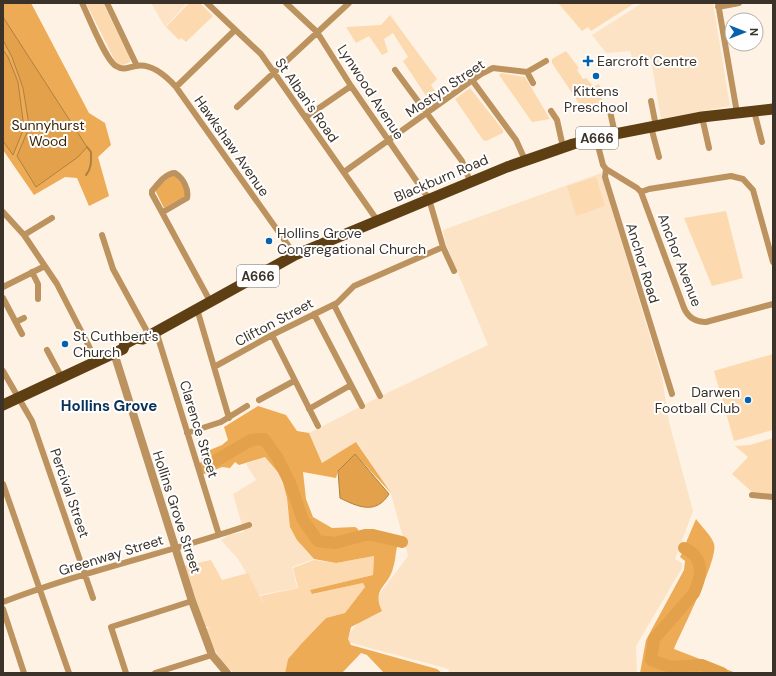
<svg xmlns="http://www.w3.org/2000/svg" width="776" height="676" viewBox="0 0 776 676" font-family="'DM Sans',sans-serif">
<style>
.built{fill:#fce3c5}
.green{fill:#fdd9b0}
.forest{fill:#ecab54}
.water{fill:#e2a14a;stroke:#b08040}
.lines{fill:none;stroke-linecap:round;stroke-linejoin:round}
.stream{stroke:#b08040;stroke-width:2}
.river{stroke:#e2a14a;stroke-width:12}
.minor{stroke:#bc925f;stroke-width:6}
.tertiary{stroke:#bc925f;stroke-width:8}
.trunk{stroke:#5e3f14;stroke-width:11}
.poi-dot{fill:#0462af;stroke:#fff;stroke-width:1.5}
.labels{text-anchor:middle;stroke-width:4;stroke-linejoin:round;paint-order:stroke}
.shield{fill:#fff;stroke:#76706a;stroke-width:1}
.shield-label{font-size:13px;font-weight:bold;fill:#3b332a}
.poi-label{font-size:14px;fill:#3b332a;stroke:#fff;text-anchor:start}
.street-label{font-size:14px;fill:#3b332a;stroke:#fff}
.park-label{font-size:14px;fill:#3c2300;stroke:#fff}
.neighbourhood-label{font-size:15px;font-weight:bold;fill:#0a3157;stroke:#fff}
</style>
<rect width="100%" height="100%" fill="#fef2e4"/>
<path class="built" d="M151,3H187L165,27Z
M642,3H713L730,106L661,119L651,60L633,61L630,51L606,53L592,35Z
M601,173L662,377L669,422L693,511L675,559L682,563V568L636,646L637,673H448L449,669L344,641L408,556L391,494L357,442L322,463L309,433L385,394L488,345L445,242L443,230Z
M265,457L280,476L287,498L288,511L297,540L314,559L292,567L297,588L259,595L238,559L221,540L229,535L244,532L233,494L256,480L246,464Z"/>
<path class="green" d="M86,3H103L130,58V62L123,65H120L115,61Z
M189,3H200L213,16L186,42L181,38L179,40L166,27Z
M558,3H635L591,31L588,27L582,31Z
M390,15L437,79L431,85L441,100L432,105L403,61L408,57L393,33L384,39L388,52L382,55L369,36L356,43L346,27L381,25Z
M566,51L579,68L577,70L583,79L586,78L594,87L598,84L600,86L603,104L582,108L552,63V59Z
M501,73L525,77L550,119L532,122L499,75Z
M470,88L503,130V133L486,141L483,140L455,99Z
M596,177L605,206L576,216L567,186Z
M726,211L743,278L712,286L684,218Z
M773,354V430L734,441L714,371Z
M773,438V495L752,492L732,474L748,457L735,446L750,445Z
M374,556L373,575L310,590L313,594L363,583L365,587L345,613L326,618L302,643L288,659L285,673H234C219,661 213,647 205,629L210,627H205L184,566L211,560L222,580L248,573L266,609L260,596L298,588L293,568L314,560L336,563Z"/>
<path class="forest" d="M3,3H31L89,113L105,123L111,145L98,157L109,196L89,206L77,178L65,177L34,195L3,150Z
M171,176H175C180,181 186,188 185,196L164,208L155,190Z
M258,406L286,415L297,431L309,433L322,463L356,442L391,493L355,454L338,471L336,478L303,472L306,499L313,517L332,528L355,527L358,529L359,533C348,535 332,540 322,536C304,530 300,497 293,481C286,465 276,451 265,437L250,439L204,465L200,454L222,445L228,440L224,427Z
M264,441L275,458L288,484L300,520L317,543L337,545L373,538L398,543C395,554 396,559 393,568C389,586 371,589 382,611L351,627L348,639L351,645L437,669L442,673H384L367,655L361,653L342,673H285L288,659L302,643L326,618L345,613L365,587L363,583L312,594L310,590L373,575L374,556L336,563L314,559L297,540L290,527L287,498L281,476L265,457L239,465L235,462L230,468L222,467L206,474L205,470L251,442Z
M696,519C701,526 712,536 714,544C719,558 681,632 674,649L736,673H730L703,662L671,665L653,659C654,653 654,645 656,640C669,616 708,597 702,566C700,555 694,549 685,545Z
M683,551C688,556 695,560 697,567C703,589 663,620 652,638C649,644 648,654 646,662L670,670L703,668L717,673H640L646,640L684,570L685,561L680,557Z"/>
<path class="water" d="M3,17L87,147L78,157L36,187L17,156L28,130V119L23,88L12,57L3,40Z
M3,50L8,57L18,82L24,128L13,155L3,141Z
M355,454L389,494C376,515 358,507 340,498L338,471Z"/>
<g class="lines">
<path class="stream" d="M86,175C92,168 91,160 91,152L87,147"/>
<path class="river" d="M203,468L251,440L264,439L277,457L290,483L303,520L318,541L335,543L365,535H373L402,542
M684,548C705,558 702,575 694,593L654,639L651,660L671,667L702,665L722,673"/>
<path class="minor" d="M82,3C88,15 106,61 116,66C124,71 128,67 136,66C152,63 167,77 176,87L295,255
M107,3L137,66
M207,3L261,54L377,220
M286,3L317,32L351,86L429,199L443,247L454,271
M718,3L737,113
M718,7L739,3
M395,70L462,161L470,181
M527,72L533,83
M472,80L516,140L525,160
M176,87L235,30
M651,101L656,126
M237,107L349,3
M551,111L557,120L563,147
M610,111L615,134
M754,111L762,142
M306,117L351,86
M702,117L709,148
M651,127L659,157
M596,138L603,165L606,169L605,177L672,394
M606,169L637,188L641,192L684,308C688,317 695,322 706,322L773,304
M344,172L481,74L493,68L527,72L546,61
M641,192L649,189L731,176L743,179L753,190L773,262
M3,212L24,235L57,284L97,362
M163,212L187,198C189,189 183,178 175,173C166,173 158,184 152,191V194L210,301
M24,235L52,218
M102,235L113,269L149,335
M32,272L38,284V299
M3,287L45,266
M3,298L22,334
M334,305L380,396
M197,309L229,418
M314,314L362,406
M16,322L24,318
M156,331L219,535
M272,335L318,426
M47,350L62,378
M214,367L272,335L337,303L354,286L443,247
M3,371L32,421L93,598
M259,400L294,381
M309,409L351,385
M187,433L221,422L247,406
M3,484L69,673
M752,495L773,497
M3,602C83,571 168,553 249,525
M3,609L24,673
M126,673L111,627L192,601
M155,673L212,655"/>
<path class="tertiary" d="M114,353L192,601L212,655L227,673"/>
<path class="trunk" d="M3,405L123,349L125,344L136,338L143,339L295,255L507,167L573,144L615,134L702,117L773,109"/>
</g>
<g class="poi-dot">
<path d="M586 55h4v4h4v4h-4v4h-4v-4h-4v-4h4z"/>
<circle cx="596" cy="76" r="4"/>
<circle cx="269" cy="241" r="4"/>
<circle cx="65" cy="344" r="4"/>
<circle cx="748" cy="400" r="4"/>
</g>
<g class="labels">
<g class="shield">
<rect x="576" y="127" width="42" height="22" rx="3"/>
<rect x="237" y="265" width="42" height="22" rx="3"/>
</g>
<g class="shield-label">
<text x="597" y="143">A666</text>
<text x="258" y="281">A666</text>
</g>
<g class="poi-label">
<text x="597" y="66">Earcroft Centre</text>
<text x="596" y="96" text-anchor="middle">Kittens<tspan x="596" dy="16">Preschool</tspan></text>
<text x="277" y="238">Hollins Grove<tspan x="277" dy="16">Congregational Church</tspan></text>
<text x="73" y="341">St Cuthbert's<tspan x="73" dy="16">Church</tspan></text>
<text x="740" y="397" text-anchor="end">Darwen<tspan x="740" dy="16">Football Club</tspan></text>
</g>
<g class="street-label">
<text transform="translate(445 88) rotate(-34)" y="5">Mostyn Street</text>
<text transform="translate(371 92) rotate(57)" y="5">Lynwood Avenue</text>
<text transform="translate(307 100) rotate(55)" y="5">St Alban's Road</text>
<text transform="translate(232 146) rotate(55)" y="5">Hawkshaw Avenue</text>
<text transform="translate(441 178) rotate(-23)" y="5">Blackburn Road</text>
<text transform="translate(680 260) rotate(69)" y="5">Anchor Avenue</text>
<text transform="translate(643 263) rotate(73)" y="5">Anchor Road</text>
<text transform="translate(274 322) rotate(-28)" y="5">Clifton Street</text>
<text transform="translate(199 429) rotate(73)" y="5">Clarence Street</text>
<text transform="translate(70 493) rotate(71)" y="5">Percival Street</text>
<text transform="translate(177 512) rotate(72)" y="5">Hollins Grove Street</text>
<text transform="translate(111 555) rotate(-17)" y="5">Greenway Street</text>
</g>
<g class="park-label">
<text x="48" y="130">Sunnyhurst<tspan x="48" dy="16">Wood</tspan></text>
</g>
<g class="neighbourhood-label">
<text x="109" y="411">Hollins Grove</text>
</g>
</g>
<rect width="776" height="676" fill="none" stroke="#3b332a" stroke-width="8"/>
<g transform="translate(744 32) rotate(90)"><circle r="19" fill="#ffffff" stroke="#b1adaa"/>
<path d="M0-3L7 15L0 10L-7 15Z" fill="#0462af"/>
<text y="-6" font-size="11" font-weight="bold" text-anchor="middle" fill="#3b332a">N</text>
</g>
</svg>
